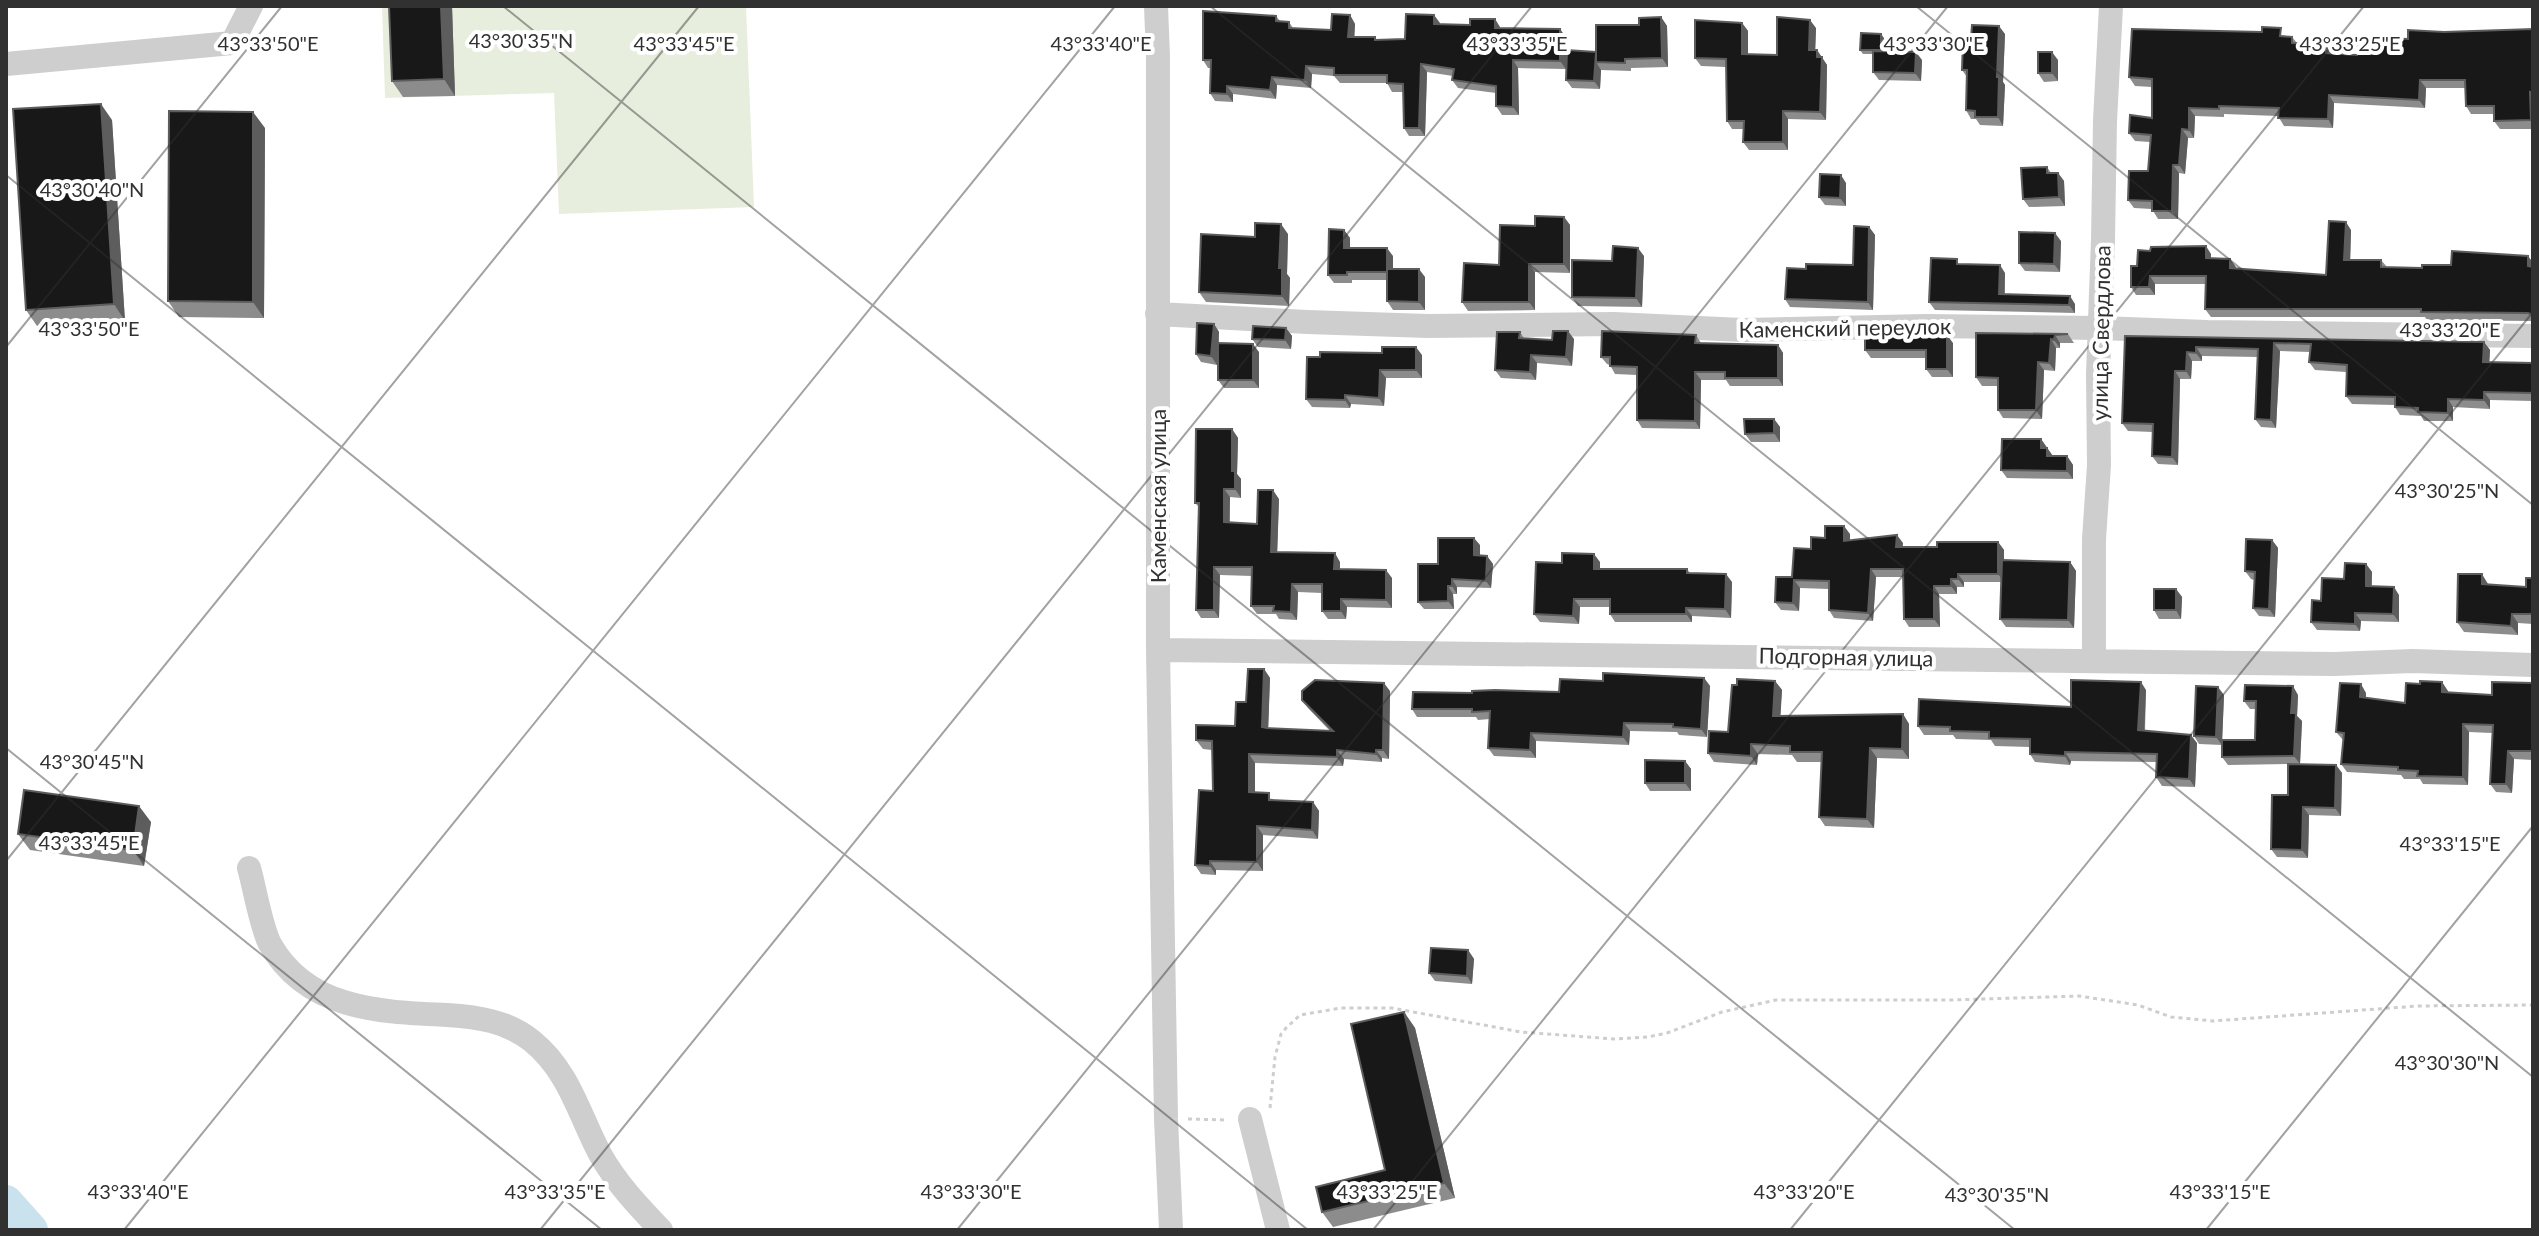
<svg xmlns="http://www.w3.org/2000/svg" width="2539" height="1236" viewBox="0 0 2539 1236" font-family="Lato,sans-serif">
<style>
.grass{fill:#e7eede}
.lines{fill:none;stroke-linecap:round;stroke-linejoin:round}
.river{stroke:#cae2ee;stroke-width:34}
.path{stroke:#cecece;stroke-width:3;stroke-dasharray:4 4;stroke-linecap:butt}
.minor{stroke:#cecece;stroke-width:24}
.wall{fill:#8c8c8c}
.shaded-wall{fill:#5d5d5d}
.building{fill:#181818;stroke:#5d5d5d;stroke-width:2}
.ticks{fill:none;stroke:#313131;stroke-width:2;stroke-opacity:0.45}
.labels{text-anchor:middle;stroke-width:8;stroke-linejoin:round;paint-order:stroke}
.street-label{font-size:22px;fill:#313131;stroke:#fff}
.ticks-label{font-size:20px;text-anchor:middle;fill:#313131;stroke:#fff;stroke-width:8;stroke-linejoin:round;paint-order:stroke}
</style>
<rect width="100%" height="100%" fill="#fff"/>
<path class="grass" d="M382,6H746L754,207L559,214L554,93L385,98Z"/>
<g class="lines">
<path class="river" d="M6,1202L31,1230"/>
<path class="path" d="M1270,1108L1275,1057L1281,1034L1286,1028L1300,1015L1341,1008H1392L1521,1032L1614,1039L1648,1037L1667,1033L1722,1012L1776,1000H1951L2079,996L2138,1005L2171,1017L2213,1021L2418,1006L2533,1005
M1188,1119L1228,1120"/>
<path class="minor" d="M1156,6L1158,57V650L1166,1119L1171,1230
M6,64L232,43L251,6
M1157,314L1307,322L1428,326L1614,324L1742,330L1925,326L2100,328L2207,332L2533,336
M1158,650L2334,664L2413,661L2533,665
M2094,660V539L2099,465L2098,374L2103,240L2105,121L2111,6
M249,868C255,889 261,927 270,944C307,1010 380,1012 447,1015C478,1017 507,1021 532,1041C569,1071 579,1114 600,1154C616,1183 639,1207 661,1230
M1250,1119L1278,1230"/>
</g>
<path class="wall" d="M389,6H452L455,96L403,97L392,81Z
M1350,15L1355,24L1354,37L1377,40L1405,39L1434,15L1440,25H1470L1495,19L1500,28L1566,37V69L1518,68L1519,115H1502L1496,106V93L1458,88L1452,80L1453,76L1427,72L1425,136H1409L1404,128V92H1392L1387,83H1340L1334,76L1312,74L1311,88L1277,85L1276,99L1233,94V102L1215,101L1210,93L1211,68H1208L1203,60L1276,16L1280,21L1289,22L1293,28L1331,30Z
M1661,17L1667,26L1668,67L1631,68V71L1601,70L1600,89L1572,88L1566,80L1596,52L1639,25Z
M1742,23L1748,31V54L1777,55L1816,28L1815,50H1817L1827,65L1826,120L1788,119V150H1749L1743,142L1744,129H1732L1727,121L1726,67L1701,66L1695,58Z
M2533,29V129H2500L2494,121V114H2471L2466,106L2465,88H2426L2425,108L2334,103L2333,128L2284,126L2278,116L2224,114V117L2195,116L2194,138H2188L2185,174L2179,173L2178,219H2158L2152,209L2134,208L2128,200L2148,171L2150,142L2135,141L2129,133L2152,118V87L2135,86L2129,77L2262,32L2292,37L2297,43L2332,53L2357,55L2369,45L2444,32Z
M2005,34L2003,82L2005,85L2003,126L1980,125L1976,119H1971L1966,110L1967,77L1962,70L1971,38Z
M1884,38V51L1922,60L1921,81L1879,80L1873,72V54H1863L1860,50Z
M2058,60V81L2044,82L2038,73Z
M112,120L125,321L37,326L26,310Z
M265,128L264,318L179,317L168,301Z
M2047,167L2051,173H2058L2064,181L2065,206L2029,207L2023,199Z
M1846,183V206L1825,205L1819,197Z
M1564,217L1570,225V273L1535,272V310L1468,311L1462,302L1535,226Z
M1869,227L1875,235L1873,310L1790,307L1785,299L1806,269L1853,265Z
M1344,230L1350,238V248L1393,256V269L1425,277V310H1393L1387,301V280H1352V283H1334L1328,275Z
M2351,230L2350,260H2381L2387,267L2422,268L2528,256L2533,263V321L2427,320L2425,317H2211L2205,309L2206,284H2155V295H2136L2131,287L2137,266L2150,251L2211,254V258L2230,259L2236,269L2326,275Z
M1288,234L1287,274L1290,278L1289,306L1206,302L1199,292L1255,237Z
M2061,241L2060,272L2025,271L2019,263Z
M1644,256L1642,307L1578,306L1572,297Z
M1961,264L2005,273V294L2075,304V313L1935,310L1929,302Z
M1214,324L1219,332V343L1259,352V388H1224L1218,380V348L1217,365L1201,362L1196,354Z
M1286,328L1292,336L1291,349L1258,347L1252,339Z
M1520,332L1524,338L1552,340L1574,339L1572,366L1537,363L1536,380L1501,378L1495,370Z
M1976,333L2068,334L2074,343H2060V348H2056L2055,371L2044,370L2042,419L2003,418L1998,410V386H1982L1976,377Z
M1696,335L1701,343L1778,345L1783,353V386H1730L1726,380H1701L1700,429L1642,428L1637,420V375L1615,374L1610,365L1607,364L1601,357Z
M2125,336L2484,342L2490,350L2489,362L2533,363V401L2490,400V409L2453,407V421H2424L2421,416L2400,415L2395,407V405L2352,404L2346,396V372L2315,370L2309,362L2310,352L2280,351L2276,428L2261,427L2255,419L2258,357L2202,356V361H2192L2191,379H2180L2178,465L2158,464L2152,456L2153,432L2128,431L2122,423Z
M1953,343V377H1932L1926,369V358H1871L1865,350Z
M1422,355V378H1386L1384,406L1351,404L1350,408L1312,407L1306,399L1320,357Z
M1774,419L1780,427V442H1751L1745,434Z
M1232,429L1238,438L1237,474L1241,479V498L1230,497V523L1257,524L1279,499L1277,552L1340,562V569L1392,578V608L1347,607L1346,619H1328L1322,611V593L1298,592L1297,620L1279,619L1276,614H1257L1251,606L1252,576L1220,575L1219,618H1201L1196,610L1199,507L1195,503Z
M2041,439L2052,456H2067L2073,465V479L2007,478L2001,470Z
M1850,534V540L1903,543L1902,547H1937L1998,542L2004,550V560L2070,562L2076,571L2074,628L2006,627L2000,619L2001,582H1964V587H1957V594H1939L1940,627H1909L1904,619V577H1876L1873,621L1834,618L1829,610V589L1800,588L1799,611L1781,610L1775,602L1811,549L1825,538Z
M2272,540L2278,548L2275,617L2259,616L2253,608L2254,580L2251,579L2245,571Z
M1480,545V555L1487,556L1493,564L1491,588L1457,587V594H1453L1454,609H1424L1418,602L1438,564Z
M1600,562V569H1687L1690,573L1732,582L1731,618L1692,616V622H1615L1610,614V607H1580L1579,624L1540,622L1534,614L1562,563Z
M2366,564L2372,572V587L2399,595V622L2361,621L2360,631L2317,630L2311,622L2321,601L2344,579Z
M2533,578V624L2518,623V635L2464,632L2457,622L2488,584V585L2526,587Z
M2176,589L2182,597L2181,619H2159L2154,610Z
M1264,669L1270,678L1268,728L1330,731L1308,708L1302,700L1390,691L1389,759L1382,758V762L1344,759L1343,766L1255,763V792L1274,800L1313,802L1319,811L1318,839L1263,835V871L1216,870V875L1201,874L1195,865L1213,791L1212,750L1203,749L1196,740L1235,726Z
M1704,678L1710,686L1707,737L1679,735L1677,732L1630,731L1629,745L1536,741V758L1494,756L1488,748L1490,719L1478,720L1476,717H1417L1412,709L1472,693L1559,692L1603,681Z
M1775,681L1782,690L1780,716L1903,714L1909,724V759L1877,758L1874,828L1825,826L1819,817L1822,762H1797L1792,755L1758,754L1757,765L1714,762L1708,753L1728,732L1737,685Z
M2442,682L2448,692L2492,695L2533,683V760L2514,759L2512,793L2496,792L2490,784L2492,733L2469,732L2468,785L2423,784L2420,779H2404L2401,775L2347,772L2341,764L2344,741L2336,732L2366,693V698L2405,703L2420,684Z
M2146,690L2145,731L2197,743L2195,787L2162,786L2156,777V762L2071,761L2070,765L2035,762L2030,754V747L1995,746L1991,740L1956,739L1953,735H1924L1918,726L2071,707Z
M2224,695L2222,740H2255L2256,709H2250L2244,701L2298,695L2297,716L2302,721L2300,764L2336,765L2342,773L2341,816L2309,815L2308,858L2277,857L2271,849L2288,795V764L2228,765L2222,757V745L2199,744L2194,736Z
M1685,761L1691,769V791H1650L1645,783Z
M151,822L144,866L30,850L18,834Z
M1468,950L1474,959L1472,984L1435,981L1429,973Z
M1404,1012L1415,1028L1455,1198L1333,1227L1322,1212L1385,1170Z"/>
<path class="shaded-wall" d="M441,6H452L455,96L444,79Z
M1350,15L1355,24L1354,45L1348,37Z
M1434,15L1440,23L1439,33L1434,24Z
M1661,17L1667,26L1668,67L1662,58Z
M1495,19L1500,27V36L1495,28Z
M1810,20L1816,28L1815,58L1809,50Z
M1742,23L1748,31V63L1742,54Z
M1999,26L2005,34L2003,82L2005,85L2003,126L1998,117L1997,77Z
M1560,29L1566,37V69L1560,61Z
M1881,34L1884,38V55L1881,50Z
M2326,44L2332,53L2331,61L2326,53Z
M1817,50L1827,65L1826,120L1820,112Z
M1916,52L1922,60L1921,81L1915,73Z
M2052,52L2058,60V81L2052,73Z
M1596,53V62L1601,70L1600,89L1594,81Z
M1513,60L1518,68L1519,115L1513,107Z
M1421,64L1427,72L1425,136L1419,128Z
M1306,66L1312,74L1311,88L1305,80Z
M1272,77L1277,85L1276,99L1270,90Z
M2420,80L2426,88L2425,108L2419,100Z
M1227,86L1233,94V102L1227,94Z
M2530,92L2533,96V123L2531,120Z
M2329,95L2334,103L2333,128L2328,119Z
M101,104L112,120L125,321L114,304Z
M2189,108L2195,116L2194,138L2189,130Z
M1783,111L1788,119V150L1783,142Z
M253,112L265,128L264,318L253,302Z
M2182,129L2188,138L2185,174L2179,165Z
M2173,165L2179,173L2178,219L2172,211Z
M2058,173L2064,181L2065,206L2059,197Z
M1841,175L1846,183V206L1840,198Z
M1564,217L1570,225V273L1564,264Z
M2346,222L2351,230L2350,268L2344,260Z
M1281,224L1288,234L1287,274L1290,278L1289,306L1282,296L1279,268Z
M1869,227L1875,235L1873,310L1868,302Z
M1344,230L1350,238V256L1344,248Z
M2055,233L2061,241L2060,272L2054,264Z
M2206,246L2211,254V266L2206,258Z
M1387,248L1393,256V280L1387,272Z
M1638,248L1644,256L1642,307L1636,298Z
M2528,256L2533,263V273L2528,266Z
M2230,259L2236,267V277L2230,268Z
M1529,264L1535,272V310L1529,302Z
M2000,265L2005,273L2004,302L1999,294Z
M1419,269L1425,277V310L1419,302Z
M2150,276L2155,284V295L2149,287Z
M2070,296L2075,304V313L2069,305Z
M1214,324L1219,332L1217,365L1211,356Z
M1286,328L1292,336L1291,349L1285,340Z
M1568,331L1574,339L1572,366L1566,357Z
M1947,335L1953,343V377L1947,369Z
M2055,335L2060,343V348L2054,340Z
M2051,339L2056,348L2055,371L2049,363Z
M2484,342L2490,350L2489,370L2483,362Z
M2274,343L2280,351L2276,428L2271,420Z
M1253,344L1259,352V388L1253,380Z
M1778,345L1783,353V386L1778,378Z
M1416,347L1422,355V378L1416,370Z
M2196,347L2202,356V361L2196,353Z
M2187,352L2192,361L2191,379L2186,371Z
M1531,355L1537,363L1536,380L1530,372Z
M2038,362L2044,370L2042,419L2036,410Z
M1380,370L1386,378L1384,406L1379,398Z
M2175,371L2180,379L2178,465L2172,457Z
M1695,372L1701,380L1700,429L1695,421Z
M2484,392L2490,400V409L2484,400Z
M1345,395L1351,404L1350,408L1345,400Z
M2448,399L2453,407V421L2448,413Z
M1774,419L1780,427V442L1774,433Z
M1232,429L1238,438L1237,474L1241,479V498L1235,489L1232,471Z
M2041,439L2053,456L2052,464L2041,448Z
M2067,456L2073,465V479L2067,471Z
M1224,489L1230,497L1229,531L1224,522Z
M1273,490L1279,499L1277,560L1271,552Z
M1844,526L1850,534V549L1844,541Z
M1897,535L1903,543L1902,555L1896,547Z
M1474,538L1480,545V563L1474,555Z
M2272,540L2278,548L2275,617L2269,609Z
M1998,542L2004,550V582L1998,574Z
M1335,553L1340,562V578L1334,569Z
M1594,554L1600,562V577L1594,569Z
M1487,556L1493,564L1491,588L1486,581Z
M2070,562L2076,571L2074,628L2068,620Z
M2366,564L2372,572L2371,594L2366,586Z
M1214,567L1220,575L1219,618L1214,610Z
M1871,569L1876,577L1873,621L1868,613Z
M1386,570L1392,578V608L1386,600Z
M1726,574L1732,582L1731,618L1725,609Z
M1958,574L1964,582V587L1958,579Z
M2482,574L2488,584V594L2482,584Z
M1452,579L1457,587V594L1452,586Z
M1951,579L1957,587V594L1951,586Z
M1794,580L1800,588L1799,611L1793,603Z
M1292,584L1298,592L1297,620L1291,612Z
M1448,586L1453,594L1454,609L1448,601Z
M1934,586L1939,594L1940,627L1934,619Z
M2394,587L2399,595V622L2393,614Z
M2176,589L2182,597L2181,619L2176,610Z
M1341,599L1347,607L1346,619L1341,611Z
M1574,599L1580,607L1579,624L1573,616Z
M1686,608L1692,616V622L1686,614Z
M2355,613L2361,621L2360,631L2355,624Z
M2512,614L2518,623V635L2511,626Z
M1264,669L1270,678L1268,735L1262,727Z
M1704,678L1710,686L1707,737L1701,729Z
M1775,681L1782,690L1780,725L1773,716Z
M2141,682L2146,690L2144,738L2138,730Z
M2442,682L2448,691L2447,700L2442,692Z
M1384,683L1390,691L1389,759L1383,750Z
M2361,684L2366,693L2365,705L2360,697Z
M2293,686L2298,695L2297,716L2302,721L2300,764L2294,756L2291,713Z
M2218,687L2224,695L2222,745L2216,737Z
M1903,714L1909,724V759L1902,749Z
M1624,723L1630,731L1629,745L1623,737Z
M2463,724L2469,732L2468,785L2463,777Z
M1531,733L1536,741V758L1530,750Z
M2191,735L2197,743L2195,787L2189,779Z
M1751,744L1758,754L1757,765L1751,756Z
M1870,748L1877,758L1874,828L1867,819Z
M1337,750L1344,759L1343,766L1337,757Z
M1376,750L1382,758V762L1376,754Z
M2508,751L2514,759L2512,793L2506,784Z
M2065,752L2071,761L2070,765L2065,756Z
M1249,754L1255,763V801L1249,792Z
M1685,761L1691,769V791L1685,783Z
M2336,765L2342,773L2341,816L2335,808Z
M1313,802L1319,811L1318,839L1312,830Z
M139,806L151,822L144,866L133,850Z
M2303,807L2309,815L2308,858L2302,850Z
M1257,826L1263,835V871L1257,862Z
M1210,861L1216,870V875L1210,866Z
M1468,950L1474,959L1472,984L1467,976Z
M1404,1012L1415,1028L1455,1198L1444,1183Z"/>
<path class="building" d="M389,6H441L444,79L392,81Z
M1203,11L1276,16V21L1289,22V28L1331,30L1332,14L1350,15L1348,37H1375V40L1405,39L1406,14L1434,15V24L1470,25V19H1495V28L1560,29V61L1513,60V107L1496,106V86L1452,80L1454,69L1421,64L1419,128H1404L1403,84L1387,83V75H1334V68L1306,66L1305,80L1272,77L1270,90L1227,86V94L1210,93L1211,60H1203Z
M1661,17L1662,58L1625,59V63L1596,62V53L1594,81L1566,80L1567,50L1596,52V25H1639V18Z
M1777,17L1810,20L1809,50H1817V57H1822L1820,112L1783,111V142H1743L1744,121H1727L1726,59L1695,58V20L1742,23V54L1777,55Z
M1972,25L1999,26L1997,77H1999L1998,117H1975V111L1966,110L1967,70H1962L1963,38H1971Z
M2262,27L2281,28L2280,36L2292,37V43L2326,44V53L2357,55V45H2369V37L2408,39V30L2444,32L2533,29V93L2530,92L2531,120L2494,121V106H2466L2465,80H2420L2419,100L2329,95L2328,119L2278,118L2279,108L2219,106V109L2189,108V130L2182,129L2179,165H2173L2172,211H2152V201L2128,200L2129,171H2148L2151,135L2129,133L2130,115L2152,118V79L2129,77L2132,29L2262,32Z
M1861,33L1881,34V50H1860Z
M1873,51L1916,52L1915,73L1873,72Z
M2038,52H2052V73H2038Z
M101,104L114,304L26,310L13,109Z
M169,111L253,112V302L168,301Z
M2047,167V173H2058L2059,197L2023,199L2021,168Z
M1820,174L1841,175L1840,198L1819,197Z
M1535,216L1564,217V264H1529V302H1462L1464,263L1499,265L1500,225L1535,226Z
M2329,221L2346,222L2344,260H2381V267L2422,268V265H2451L2452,251L2528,256V266L2533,267V315L2528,313L2421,312V309H2205L2206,276H2150L2149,287H2131V266H2137L2138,250L2150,251L2151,247L2206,246V258L2230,259V268L2326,275Z
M1255,223L1281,224L1279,268H1282V296L1199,292L1201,234L1255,237Z
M1854,226L1869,227L1868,302L1785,299L1787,268L1806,269V264L1853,265Z
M1329,229L1344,230V248H1387V272H1347V275H1328Z
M2019,232L2055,233L2054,264L2019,263Z
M1613,246L1638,248L1636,298L1572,297V260L1612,261Z
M1931,258L1957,259V264L2000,265L1999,294L2070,296L2069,305L1929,302Z
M1387,269H1419V302L1387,301Z
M1197,323L1214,324L1211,356L1196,354Z
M1253,326L1286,328L1285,340L1252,339Z
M1553,331H1568L1566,357L1531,355L1530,372L1495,370L1497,332H1520L1519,338L1552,340Z
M1602,331L1696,335L1695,343L1778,345V378H1725V372H1695V421L1637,420V367L1610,366V357H1601Z
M1976,333L2068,334L2055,335L2054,340L2051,339L2049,363L2038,362L2036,410H1998V378L1976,377Z
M1865,334L1947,335V369H1926V350H1865Z
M2125,336L2484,342L2483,362L2533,363V393L2484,392V400L2448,399V413L2418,412V408L2395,407V397L2346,396L2347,365L2309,362L2311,344L2274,343L2271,420L2255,419L2258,349L2196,347V353L2187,352L2186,371H2175L2172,457L2152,456L2153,424L2122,423Z
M1218,343L1253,344V380H1218Z
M1382,347H1416V370H1380L1379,398L1345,395V400L1306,399L1307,357H1320V352L1382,353Z
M1744,419H1774V433L1745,434Z
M1196,429H1232V471H1235V489H1224V522L1257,524L1258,490H1273L1271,552L1335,553L1334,569L1386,570V600L1341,599V611H1322V584H1292L1291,612L1273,611L1274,606H1251L1252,567H1214V610H1196L1199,503H1195Z
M2002,439H2041V448H2047V456H2067V471L2001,470Z
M1825,526H1844V541L1897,535L1896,547H1937V542H1998V574H1958V579H1951V586H1934V619H1904L1903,569H1871L1868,613L1829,610V581L1794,580L1793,603L1775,602L1776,577H1792L1794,548L1811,549V537L1825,538Z
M1438,538H1474V555L1487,556L1486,581L1452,579V586H1448V601L1418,602V564H1438Z
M2246,539L2272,540L2269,609L2253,608L2255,572L2245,571Z
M1562,553L1594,554V569H1687V573L1726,574L1725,609L1686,608V614H1610V599H1574L1573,616L1534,614L1536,562L1562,563Z
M2002,560L2070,562L2068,620L2000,619Z
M2345,563L2366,564V586L2394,587L2393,614L2355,613V624L2311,622L2312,600L2321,601L2322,578L2344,579Z
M2458,574H2482V584L2526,587V578H2533V614H2512L2511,626L2457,622Z
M2154,589H2176V610H2154Z
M1248,669H1264L1262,727L1267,728L1333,731L1302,700V691L1315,680L1384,683L1383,750H1376V754L1337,750V757L1249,754V792L1269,793V800L1313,802L1312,830L1257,826V862L1210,861V866L1195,865L1199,790L1213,791L1212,741L1196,740V725L1235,726L1236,702H1246Z
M1603,673L1704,678L1701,729L1673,727V724L1624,723L1623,737L1531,733L1530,750L1488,748L1490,711L1472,712V709H1412L1413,692L1472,693V691L1495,690L1559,692L1560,679L1603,681Z
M1737,679L1775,681L1773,716L1903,714L1902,749L1870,748L1867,819L1819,817L1822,752H1790V746L1751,744V756L1708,753L1709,731L1728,732L1732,685H1737Z
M2071,680L2141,682L2138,730L2191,735L2189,779L2156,777L2157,754L2065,752V756L2030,754V739L1989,738V732L1950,731V727L1918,726L1919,699L2071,707Z
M2420,681L2442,682V692L2492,695V682L2533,683V751H2508L2506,784H2490L2493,725L2463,724V777L2417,776L2418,771L2398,770V767L2341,764L2344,733L2336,732L2340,683L2361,684L2360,697L2405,703L2406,683L2420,684Z
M2245,685L2293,686L2291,713H2296L2294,756L2222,757V740H2255L2256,701H2244Z
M2196,686L2218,687L2216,737L2194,736Z
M1645,760L1685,761V783H1645Z
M2288,764L2336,765L2335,808L2303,807L2302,850L2271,849L2272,795H2288Z
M24,790L139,806L133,850L18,834Z
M1431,948L1468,950L1467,976L1429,973Z
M1404,1012L1444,1183L1322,1212L1316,1187L1385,1170L1351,1024Z"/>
<path class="ticks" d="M503,6L2015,1230M1210,6L2533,1077M1916,6L2533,505M6,175L1308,1230M6,347L282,6M6,748L602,1230M6,861L699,6M124,1230L1115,6M540,1230L1532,6M957,1230L1948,6M1373,1230L2364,6M1790,1230L2533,312M2206,1230L2533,826"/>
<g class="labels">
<g class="street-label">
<text transform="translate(1845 328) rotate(-1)" y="8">Каменский переулок</text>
<text transform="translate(2101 333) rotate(-89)" y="8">улица Свердлова</text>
<text transform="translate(1158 496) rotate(-90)" y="8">Каменская улица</text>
<text transform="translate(1846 657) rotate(1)" y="8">Подгорная улица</text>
</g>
</g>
<g class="ticks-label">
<text x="521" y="48">43°30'35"N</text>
<text x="268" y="51">43°33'50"E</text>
<text x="684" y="51">43°33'45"E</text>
<text x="1101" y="51">43°33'40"E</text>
<text x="1517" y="51">43°33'35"E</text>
<text x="1934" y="51">43°33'30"E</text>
<text x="2350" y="51">43°33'25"E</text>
<text x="92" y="197">43°30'40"N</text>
<text x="89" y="336">43°33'50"E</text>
<text x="2450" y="337">43°33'20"E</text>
<text x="2447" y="498">43°30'25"N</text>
<text x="92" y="769">43°30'45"N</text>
<text x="89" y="850">43°33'45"E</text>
<text x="2450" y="851">43°33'15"E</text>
<text x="2447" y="1070">43°30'30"N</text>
<text x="138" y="1199">43°33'40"E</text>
<text x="555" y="1199">43°33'35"E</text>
<text x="971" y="1199">43°33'30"E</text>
<text x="1387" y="1199">43°33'25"E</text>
<text x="1804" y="1199">43°33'20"E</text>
<text x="2220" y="1199">43°33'15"E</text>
<text x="1997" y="1202">43°30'35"N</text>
</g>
<rect width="2539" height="1236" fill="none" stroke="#313131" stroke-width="16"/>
</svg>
